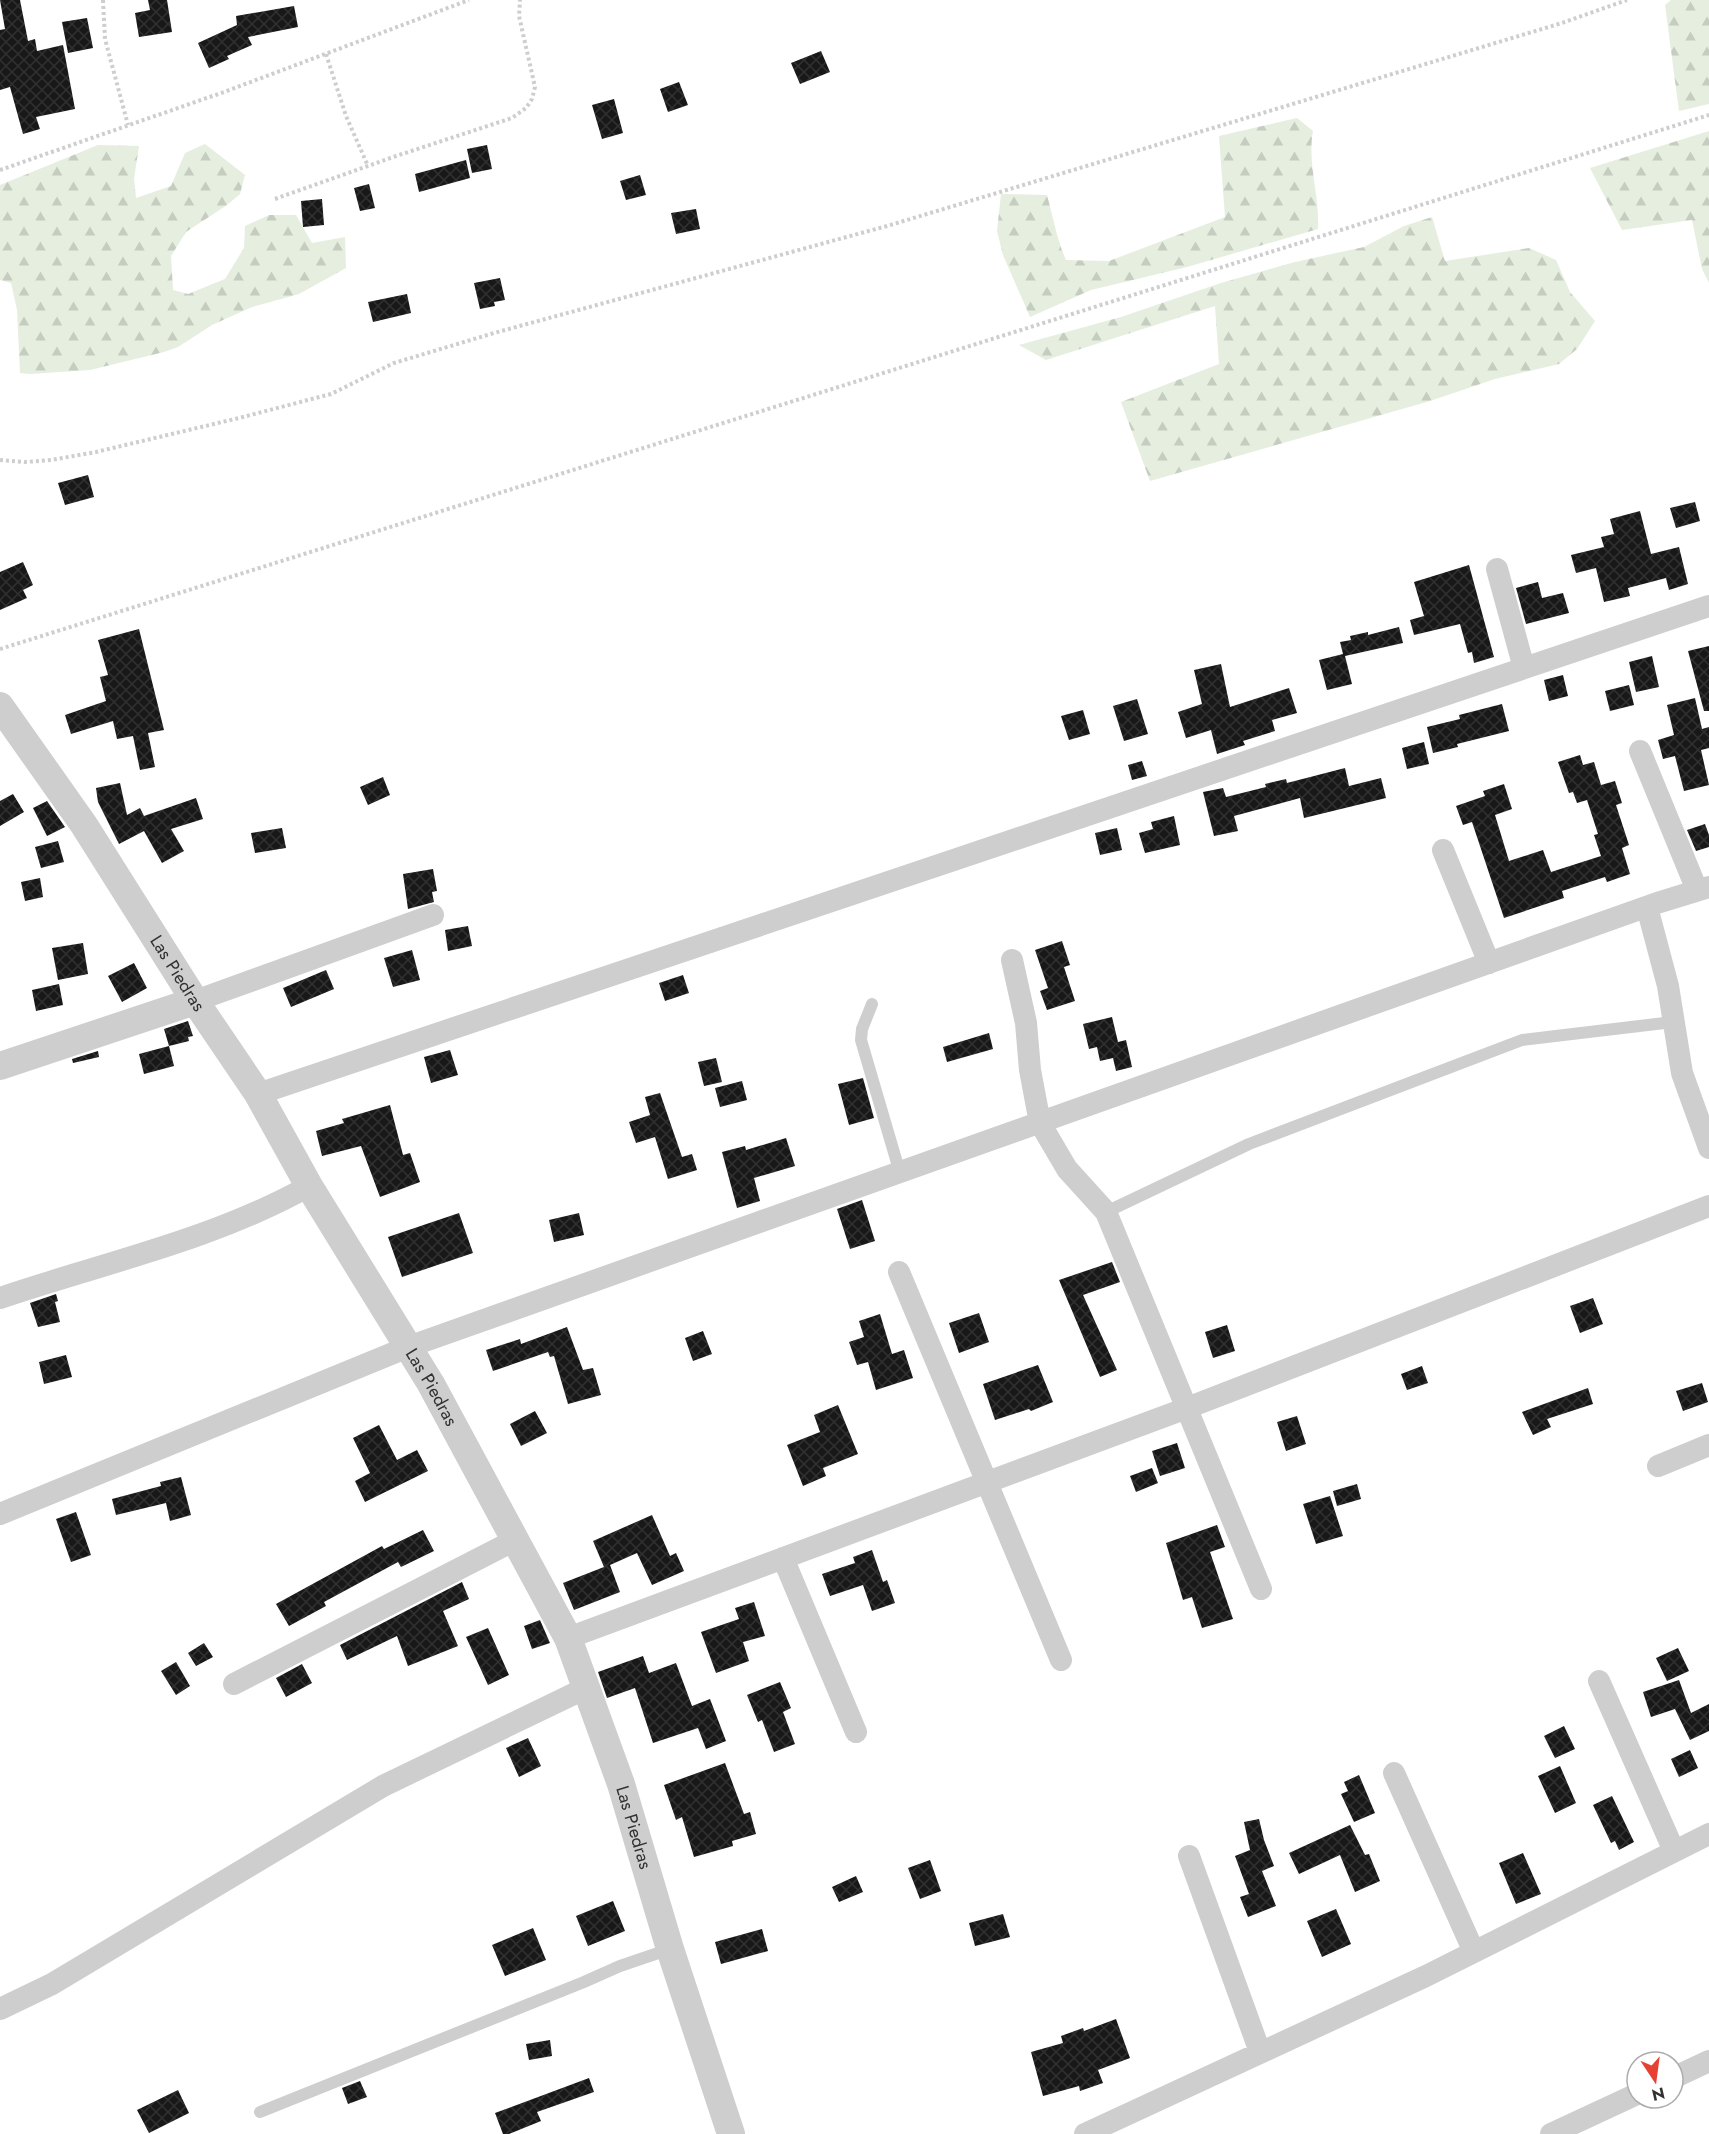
<svg xmlns="http://www.w3.org/2000/svg" width="1709" height="2134" viewBox="0 0 1709 2134" font-family="Jost,sans-serif">
<style>
.forest{fill:url(#forest-firs)}
.building{fill:url(#building-cross-hatch)}
.lines{fill:none;stroke-linecap:round;stroke-linejoin:round}
.path{stroke:#cecece;stroke-width:4;stroke-dasharray:3 3;stroke-linecap:butt}
.service{stroke:#cecece;stroke-width:12}
.minor{stroke:#cecece;stroke-width:22}
.tertiary{stroke:#cecece;stroke-width:28}
.labels{text-anchor:middle;stroke-width:6;stroke-linejoin:round;paint-order:stroke}
.street-label{font-size:18px;fill:#313131;stroke:#fff}
</style>
<defs>
<pattern id="forest-firs" width="22" height="20" patternUnits="userSpaceOnUse" patternTransform="scale(1.5)"><rect width="22" height="20" fill="#e5eedf"/><path d="M5 1l3.5 6h-7zM16 11l3.5 6h-7z" fill="#c5cdc0"/></pattern>
<pattern id="building-cross-hatch" width="8" height="8" patternUnits="userSpaceOnUse" patternTransform="scale(1.5)"><rect width="8" height="8" fill="#181818"/><path d="M0 0l8 8M0 8l8-8" fill="none" stroke="#313131"/></pattern>
</defs>
<rect width="100%" height="100%" fill="#fff"/>
<path class="forest" d="M1671,0H1709V104L1679,111L1665,5Z
M1297,118L1313,131C1307,163 1320,197 1318,229L1187,267L1091,290L1030,317L1003,255L997,231L1001,194L1047,195C1053,217 1057,240 1066,260L1109,261L1225,217L1219,136Z
M1709,131V283L1702,269L1692,220L1622,230L1590,168Z
M205,144L245,175L240,194L227,205L186,232L171,256L173,290L188,294L225,279L244,248L245,226L269,215H296L312,243L345,237L346,268L299,294L252,307L212,325L178,347L164,352L90,370L30,374L20,373L17,310L11,283L0,280V185L98,145L139,146L134,179L136,198L171,186L185,153Z
M1432,217L1445,261L1529,248L1556,260L1570,292L1595,321L1577,349L1559,364L1495,379L1430,401L1150,481L1121,402L1219,364L1215,306L1046,360L1019,345L1121,317L1221,283L1295,262L1364,247L1404,226Z"/>
<path class="building" d="M0,0H20L28,41L35,39L37,51L63,45L75,109L36,117L40,129L23,134L10,87L0,90V30L5,29Z
M148,0H167L172,32L139,37L135,13L150,10Z
M294,6L298,27L248,37L252,45L227,56L229,59L209,68L198,43L237,25L236,16Z
M87,18L93,48L68,53L62,22Z
M821,51L830,72L800,84L791,63Z
M679,82L688,105L668,112L660,89Z
M614,99L623,133L602,139L592,105Z
M487,145L492,169L472,173L467,149Z
M466,160L470,178L419,192L415,174Z
M640,175L646,195L626,200L620,181Z
M369,184L375,208L360,211L354,188Z
M322,199L324,225L303,227L301,201Z
M696,209L700,229L676,234L671,213Z
M500,278L505,300L494,302L495,306L480,309L474,283Z
M407,294L411,313L373,322L368,302Z
M88,475L94,497L65,505L58,483Z
M1695,502L1700,521L1676,528L1670,508Z
M1640,511L1651,554L1679,547L1688,584L1669,590L1666,578L1628,588L1630,596L1604,602L1596,568L1576,573L1571,555L1604,547L1601,537L1614,534L1610,519Z
M23,562L33,585L23,590L27,598L0,610V572Z
M1469,565L1494,657L1474,663L1472,652L1468,653L1460,624L1414,635L1410,620L1424,616L1414,582Z
M1538,582L1542,598L1563,593L1569,613L1526,624L1516,588Z
M1399,627L1403,643L1345,656L1352,684L1327,690L1319,660L1343,654L1340,642L1351,640L1350,636L1368,632V635Z
M139,629L164,730L148,733L155,767L140,770L133,736L117,739L113,721L71,734L65,715L106,701L100,677L108,675L98,640Z
M1709,646V711H1704L1688,651Z
M1652,656L1659,687L1636,692L1629,662Z
M1221,664L1230,707L1289,688L1297,713L1272,720L1275,731L1243,741L1245,745L1217,754L1211,730L1186,738L1178,712L1202,704L1194,670Z
M1563,675L1568,696L1549,701L1544,680Z
M1629,685L1634,705L1610,711L1605,691Z
M1695,698L1702,729L1709,727V748L1701,750L1709,785L1684,791L1675,756L1663,759L1658,740L1674,735L1667,705Z
M1137,699L1148,734L1124,741L1113,706Z
M1502,704L1509,731L1457,744L1458,747L1433,753L1427,727L1460,719L1459,715Z
M1083,710L1090,734L1069,740L1061,716Z
M1424,742L1429,764L1407,769L1402,748Z
M1580,755L1583,765L1594,762L1601,785L1615,781L1622,803L1616,805L1629,845L1622,848L1630,874L1607,882L1605,877L1562,891L1564,898L1504,918L1472,822L1463,825L1456,806L1485,796L1483,791L1504,784L1512,809L1495,815L1509,861L1543,850L1551,872L1601,856L1594,835L1598,834L1587,800L1577,803L1573,792L1569,793L1558,762Z
M1142,761L1147,776L1132,780L1128,765Z
M1345,768L1349,786L1381,778L1386,798L1304,818L1300,798L1234,816L1238,831L1214,836L1203,792L1223,788L1226,797L1266,787L1265,784L1286,779L1287,783Z
M383,777L390,795L368,805L360,787Z
M120,783L127,815L140,808L144,816L196,798L203,819L171,829L184,851L162,863L144,831L119,844L98,802L96,788Z
M13,794L24,812L0,826V801Z
M47,801L65,827L47,836L33,808Z
M1174,816L1180,845L1145,853L1139,833L1153,829L1151,822Z
M1705,824L1709,835V847L1696,851L1687,830Z
M282,828L286,848L255,853L251,833Z
M1117,828L1122,850L1100,855L1095,833Z
M58,841L64,862L41,868L35,847Z
M433,869L437,891L432,892L434,902L408,909L403,874Z
M40,878L43,897L25,901L21,882Z
M468,926L472,946L448,951L445,930Z
M1062,941L1070,965L1064,967L1075,1001L1047,1010L1040,991L1048,988L1035,950Z
M83,943L88,974L58,980L52,948Z
M412,950L420,980L393,987L384,958Z
M134,963L147,988L122,1002L108,976Z
M326,970L334,989L291,1007L283,988Z
M683,975L689,993L665,1001L659,983Z
M59,984L63,1005L36,1011L32,990Z
M1112,1017L1118,1042L1126,1040L1132,1067L1116,1071L1113,1058L1100,1061L1097,1047L1089,1049L1083,1024Z
M188,1021L193,1036L188,1037L189,1041L169,1046L164,1029Z
M989,1033L993,1049L947,1062L943,1047Z
M169,1046L174,1066L144,1074L139,1054Z
M450,1050L458,1075L431,1083L424,1057Z
M98,1051L99,1057L73,1063L72,1059Z
M716,1058L722,1082L704,1086L698,1062Z
M863,1078L874,1118L849,1125L838,1084Z
M742,1081L747,1100L720,1107L715,1088Z
M660,1093L682,1157L692,1154L697,1170L668,1179L655,1137L636,1143L629,1122L650,1115L645,1097Z
M390,1105L403,1155L410,1153L420,1182L380,1197L361,1146L322,1156L316,1131L344,1123L342,1119Z
M786,1138L795,1166L754,1178L760,1201L737,1208L722,1152L745,1146L746,1150Z
M862,1200L875,1241L850,1249L837,1209Z
M459,1213L473,1253L402,1277L388,1237Z
M579,1213L584,1235L554,1242L549,1220Z
M1112,1262L1120,1282L1083,1295L1117,1370L1100,1377L1059,1280Z
M56,1294L58,1301L55,1302L60,1322L38,1327L30,1303Z
M1593,1298L1603,1324L1580,1333L1570,1306Z
M979,1313L989,1342L959,1353L949,1323Z
M880,1314L892,1354L904,1350L913,1378L876,1390L868,1362L857,1365L849,1342L864,1337L859,1321Z
M1227,1325L1235,1351L1213,1358L1205,1332Z
M567,1327L583,1370L593,1368L601,1395L568,1404L554,1356L550,1357L548,1352L493,1371L486,1350L520,1339L521,1344Z
M703,1331L712,1354L693,1361L685,1338Z
M66,1355L72,1377L44,1384L39,1362Z
M1038,1365L1053,1402L1031,1411L1029,1409L995,1420L983,1384Z
M1422,1366L1428,1383L1407,1390L1401,1374Z
M1702,1383L1708,1402L1683,1411L1676,1391Z
M1588,1388L1593,1404L1547,1419L1551,1427L1533,1435L1522,1412Z
M838,1405L858,1454L823,1468L826,1476L803,1486L787,1445L820,1432L814,1415Z
M535,1411L547,1433L521,1446L510,1424Z
M1297,1416L1306,1444L1286,1451L1277,1422Z
M379,1425L397,1460L417,1450L428,1471L365,1502L355,1481L370,1473L353,1438Z
M1177,1443L1185,1468L1160,1476L1152,1451Z
M1152,1468L1158,1483L1136,1492L1130,1476Z
M181,1477L191,1515L170,1521L166,1503L116,1515L112,1499L161,1486L160,1482Z
M1357,1484L1361,1499L1337,1506L1333,1491Z
M1330,1496L1343,1536L1316,1544L1303,1504Z
M76,1512L91,1555L71,1562L56,1519Z
M652,1515L670,1556L676,1553L684,1571L652,1585L637,1553L610,1565L620,1592L574,1610L563,1583L604,1567L593,1541Z
M1217,1525L1225,1547L1210,1552L1233,1619L1202,1628L1192,1597L1183,1600L1166,1543Z
M423,1530L434,1551L401,1567L398,1562L324,1602L326,1606L289,1626L276,1604L382,1546L384,1549Z
M872,1550L883,1582L887,1580L895,1603L872,1611L863,1585L830,1596L822,1574L855,1563L853,1557Z
M462,1582L469,1599L443,1611L458,1646L408,1666L397,1636L347,1660L340,1645Z
M754,1602L765,1636L743,1642L749,1661L716,1673L701,1632L739,1619L735,1608Z
M540,1620L550,1643L532,1649L524,1626Z
M488,1628L509,1675L488,1685L466,1637Z
M204,1643L213,1657L196,1666L188,1653Z
M1678,1648L1689,1671L1667,1681L1656,1658Z
M643,1656L649,1673L676,1663L692,1706L710,1699L726,1741L706,1749L698,1728L653,1743L635,1688L607,1698L598,1672Z
M176,1662L190,1686L176,1695L161,1671Z
M302,1664L312,1683L286,1697L276,1678Z
M1679,1680L1691,1713L1709,1704V1731L1690,1740L1675,1709L1651,1717L1643,1692Z
M780,1682L791,1708L783,1712L795,1744L774,1752L762,1720L758,1722L747,1695Z
M1564,1726L1575,1749L1555,1758L1544,1736Z
M528,1738L541,1766L519,1777L506,1748Z
M1690,1750L1698,1768L1679,1777L1671,1759Z
M725,1763L744,1814L750,1812L756,1834L732,1841L733,1846L694,1857L682,1817L676,1820L664,1785Z
M1560,1766L1576,1803L1555,1813L1538,1776Z
M1359,1775L1375,1813L1354,1822L1341,1794L1348,1791L1344,1782Z
M1612,1796L1634,1842L1619,1850L1615,1841L1611,1843L1593,1805Z
M1259,1819L1264,1840L1274,1866L1262,1871L1276,1906L1248,1917L1240,1897L1249,1894L1235,1856L1250,1850L1244,1822Z
M1350,1825L1365,1855L1369,1854L1380,1881L1355,1892L1340,1855L1299,1874L1289,1853Z
M1523,1853L1541,1894L1516,1904L1499,1863Z
M930,1860L941,1891L920,1899L908,1868Z
M856,1876L863,1892L839,1902L832,1887Z
M613,1901L625,1931L588,1946L576,1916Z
M1336,1909L1351,1944L1322,1957L1307,1921Z
M1003,1914L1010,1937L975,1946L969,1923Z
M533,1928L546,1960L505,1976L492,1945Z
M762,1929L768,1951L721,1964L715,1942Z
M1116,2019L1130,2058L1098,2070L1103,2083L1080,2091L1079,2086L1043,2096L1031,2052L1063,2043L1061,2036L1083,2028L1084,2031Z
M550,2040L552,2056L529,2060L526,2044Z
M589,2078L594,2092L537,2112L541,2121L509,2134H503L495,2113Z
M360,2081L367,2097L348,2104L342,2088Z
M178,2090L189,2113L149,2133L137,2110Z"/>
<g class="lines">
<path class="path" d="M103,0L105,39L128,125
M326,54L346,116L368,166
M0,170L224,92L469,0
M275,199L393,157L512,118L526,108L532,99L535,87L519,16L520,0
M0,460L25,462L51,460L96,452L239,418L331,394L394,363L494,333L887,226L1562,23L1627,0
M0,649L1709,115"/>
<path class="service" d="M872,1004L862,1029L861,1040L900,1173
M1106,1212L1249,1144L1522,1040L1673,1022
M260,2112L584,1982L620,1966L670,1949"/>
<path class="minor" d="M1497,569L1524,668
M1640,751L1697,890
M1443,850L1489,963
M1647,907L1668,986L1682,1073L1709,1148
M1012,960L1026,1023L1030,1070L1040,1123L1067,1169L1106,1212L1261,1589
M195,1001L433,915
M258,1094L1709,606
M899,1272L1061,1660
M0,1298C103,1263 213,1240 309,1186
M1658,1466L1709,1445
M0,1514L408,1347L1657,903L1709,887
M783,1558L856,1732
M568,1638L1187,1408L1709,1206
M1599,1681L1674,1851
M234,1684L515,1540
M1394,1773L1474,1952
M1189,1856L1260,2052
M0,2009L52,1984L383,1786L586,1688
M1673,2078L1709,2061
M1085,2134L1426,1976L1709,1834
M1551,2134L1637,2094"/>
<g class="tertiary">
<path id="s1" d="M0,706L84,825L195,1001L258,1094L309,1186L431,1384L568,1638L621,1784L670,1949L731,2134"/>
<path d="M0,1066L195,1001"/>
</g>
</g>
<g class="labels">
<g class="street-label">
<text dy="6" stroke="none"><textPath href="#s1" startOffset="321">Las Piedras</textPath></text>
<text dy="6" stroke="none"><textPath href="#s1" startOffset="807">Las Piedras</textPath></text>
<text dy="6" stroke="none"><textPath href="#s1" startOffset="1293">Las Piedras</textPath></text>
</g>
</g>
<g transform="translate(1655 2080) rotate(167)"><circle r="28" fill="#ffffff" stroke="#adadad" stroke-width="1.5"/>
<path d="M0-4.5L10 22L0 15L-10 22Z" fill="#e74134"/>
<text y="-9" font-size="16" font-weight="bold" text-anchor="middle" fill="#313131">N</text>
</g>
</svg>
